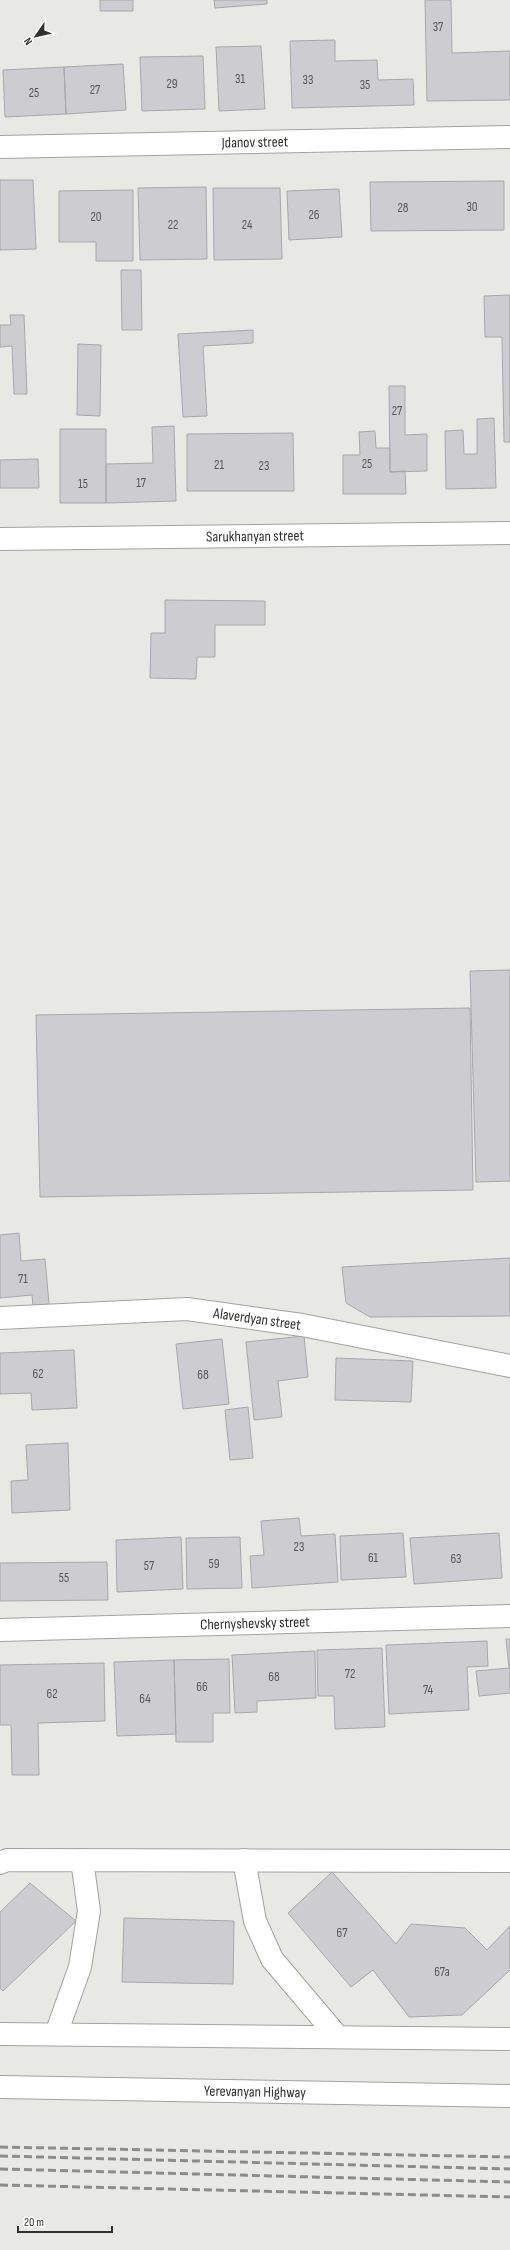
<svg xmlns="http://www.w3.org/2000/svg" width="510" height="2250" viewBox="0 0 510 2250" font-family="'Sofia Sans Condensed',sans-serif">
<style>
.building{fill:#cdcdd1;stroke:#a8a8ac}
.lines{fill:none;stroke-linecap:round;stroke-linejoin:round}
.minor-casing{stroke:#a3a29f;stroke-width:24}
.highway-casing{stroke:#a3a29f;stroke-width:24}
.minor{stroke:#fff;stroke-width:22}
.highway{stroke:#fff;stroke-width:22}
.rail{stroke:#8c8c89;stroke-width:3;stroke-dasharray:8 4;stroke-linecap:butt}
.labels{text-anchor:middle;stroke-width:3;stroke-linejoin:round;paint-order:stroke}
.number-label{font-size:13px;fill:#575757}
.street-label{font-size:15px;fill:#30302e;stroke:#fff}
</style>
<rect width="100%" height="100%" fill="#e8e8e4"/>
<path class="building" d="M100,0H133V11H100Z
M214,0H267V4L215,8Z
M425,0H451L452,53L510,51V100L427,101Z
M335,40V61L377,60L378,80L413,79L414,105L292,108L290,41Z
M261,46L265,109L219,111L216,47Z
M203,56L205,109L142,111L140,57Z
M123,64L126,110L66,114L64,67Z
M64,67L66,114L5,117L3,70Z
M0,180H33L36,249L0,250Z
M504,181V230L371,231L370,182Z
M206,187L207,259L140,260L138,188Z
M213,188H280L282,259L214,260Z
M339,189L342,237L289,240L287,191Z
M133,190V261H96V242H59V191Z
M121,270H141L142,330H122Z
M510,295V442H504L502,337H485L484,296Z
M10,315H24L27,394H14L12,346L0,347V325H11Z
M253,330V343L203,346L207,416L183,417L178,334Z
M78,344L101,345L100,416L77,415Z
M389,386H405V435L427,434V471L390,472Z
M494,418L496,488L446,489L445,431L463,430L464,454H477V419Z
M174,426L176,501L106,503V464L153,463L152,427Z
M60,429H106V503H60Z
M375,431L376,448H390V472L405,471L406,494H343V455H360L359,432Z
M293,433L294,491H187V434Z
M38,459L39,488H0V460Z
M165,600L265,601V625H215V657H197L196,679L150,678L151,633H165Z
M510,970V1181L476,1182L470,971Z
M470,1008L473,1190L40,1197L36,1015Z
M19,1233L21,1261L45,1259L49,1304L33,1306L32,1295L0,1298V1235Z
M510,1258V1316L370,1317L346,1303L342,1267Z
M304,1336L308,1377L278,1381L282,1417L254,1420L246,1342Z
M222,1339L229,1404L183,1409L176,1344Z
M74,1350L77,1408L32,1410L31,1393L0,1394V1353Z
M336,1358L413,1361L411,1402L335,1400Z
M248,1407L253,1458L230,1460L225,1410Z
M68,1443L70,1510L12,1513L11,1481L28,1480L26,1445Z
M299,1518L301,1536L335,1534L338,1582L252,1588L250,1556L264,1555L261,1521Z
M403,1533L406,1577L341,1580L340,1536Z
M499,1533L502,1578L414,1584L410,1538Z
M181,1537L183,1589L117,1592L116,1540Z
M240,1537L242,1588L187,1589L186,1538Z
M107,1562L108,1600L0,1601V1563Z
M506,1639H510V1693L479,1696L476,1671L509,1668Z
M487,1641L488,1666L467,1667L469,1710L389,1714L386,1645Z
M382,1648L385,1727L335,1729L334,1696H318L317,1650Z
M315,1651L316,1698L257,1701V1712L235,1713L232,1655Z
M229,1659L230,1713H213V1742H176L174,1660Z
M174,1660L176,1734L117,1736L114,1662Z
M104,1663L105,1721L38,1723L39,1775H12L11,1725H0V1665Z
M332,1872L396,1944L411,1924L465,1928L487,1950L510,1926V1970L462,2015L409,2017L373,1970L351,1987L288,1913Z
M30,1883L76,1921L3,1991L0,1988V1912Z
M124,1918L234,1921L233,1984L122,1982Z"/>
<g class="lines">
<defs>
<g id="minor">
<path id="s1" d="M0,147L510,137"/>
<path id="s2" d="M0,539L510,533"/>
<path id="s3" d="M0,1318L187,1309L302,1325L510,1366"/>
<path id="s4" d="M0,1630L510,1616"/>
<path d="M244,1860L255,1921L272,1959L338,2037"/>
<path d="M0,1863L7,1860L510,1861"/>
<path d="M0,2034L510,2039"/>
<path d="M56,2034L80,1967L89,1911L82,1860"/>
</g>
<g id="highway">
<path id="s5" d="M0,2087L510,2096"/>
</g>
</defs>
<use href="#minor" class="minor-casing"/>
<use href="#highway" class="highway-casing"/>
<use href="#minor" class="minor"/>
<use href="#highway" class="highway"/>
<path class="rail" d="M0,2147L510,2157
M0,2156L510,2169
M0,2169L510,2182
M0,2185L510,2197"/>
</g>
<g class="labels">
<g class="number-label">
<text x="438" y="31">37</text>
<text x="240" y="83">31</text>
<text x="308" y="84">33</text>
<text x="172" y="88">29</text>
<text x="365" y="89">35</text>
<text x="95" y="94">27</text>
<text x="34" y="97">25</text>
<text x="472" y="211">30</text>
<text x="403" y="212">28</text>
<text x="314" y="219">26</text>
<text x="96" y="221">20</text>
<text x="173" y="229">22</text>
<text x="247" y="229">24</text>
<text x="397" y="415">27</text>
<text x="367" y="468">25</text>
<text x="219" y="469">21</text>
<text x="264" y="470">23</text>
<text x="141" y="487">17</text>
<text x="83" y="488">15</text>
<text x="23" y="1283">71</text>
<text x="38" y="1378">62</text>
<text x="203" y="1379">68</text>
<text x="299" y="1551">23</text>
<text x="373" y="1562">61</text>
<text x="456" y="1563">63</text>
<text x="214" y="1568">59</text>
<text x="149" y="1570">57</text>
<text x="64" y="1582">55</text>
<text x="350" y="1678">72</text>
<text x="274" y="1681">68</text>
<text x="202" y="1691">66</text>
<text x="428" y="1694">74</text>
<text x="52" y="1698">62</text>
<text x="145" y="1703">64</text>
<text x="342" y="1937">67</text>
<text x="442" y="1976">67a</text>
</g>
<g class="street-label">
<text dy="5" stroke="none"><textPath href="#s1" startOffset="255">Jdanov street</textPath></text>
<text dy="5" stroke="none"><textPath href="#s2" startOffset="255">Sarukhanyan street</textPath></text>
<text dy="5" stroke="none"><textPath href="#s3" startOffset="258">Alaverdyan street</textPath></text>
<text dy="5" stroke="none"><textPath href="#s4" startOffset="255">Chernyshevsky street</textPath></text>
<text dy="5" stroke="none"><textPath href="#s5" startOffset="255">Yerevanyan Highway</textPath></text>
</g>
</g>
<g transform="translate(36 36) rotate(236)" stroke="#ffffff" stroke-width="3" paint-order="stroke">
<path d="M0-3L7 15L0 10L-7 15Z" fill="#30302e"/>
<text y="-6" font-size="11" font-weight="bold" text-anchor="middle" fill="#30302e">N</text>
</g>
<path d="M18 2226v6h94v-6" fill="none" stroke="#30302e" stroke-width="2"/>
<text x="24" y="2226" font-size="12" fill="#30302e" stroke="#ffffff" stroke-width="3" paint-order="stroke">20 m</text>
</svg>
